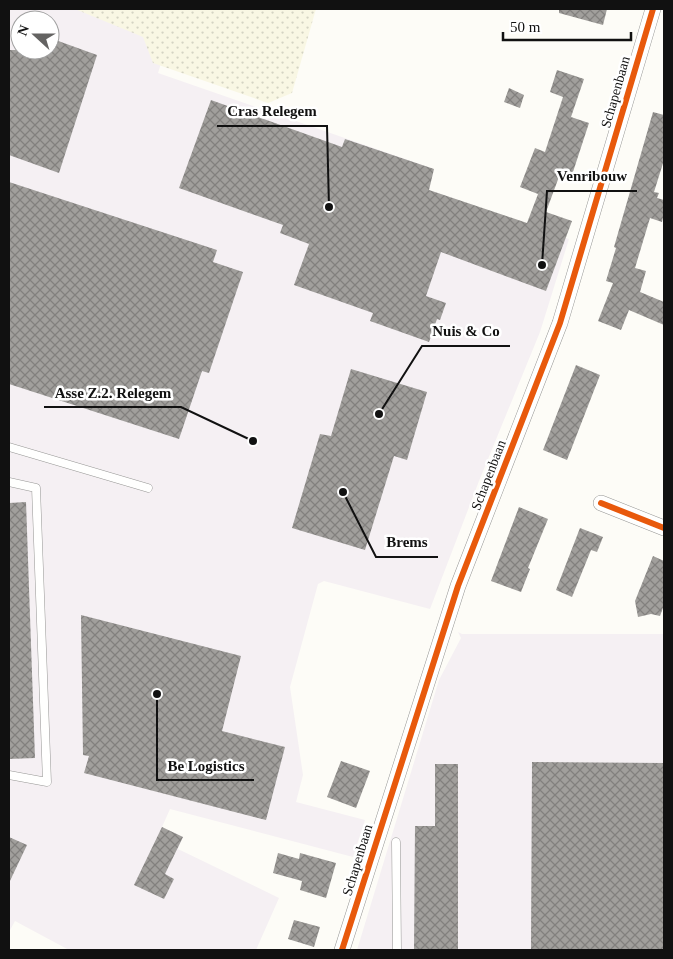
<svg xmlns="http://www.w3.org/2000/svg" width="673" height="959" viewBox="0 0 673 959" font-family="Georgia,serif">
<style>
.industrial{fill:#f5f0f3;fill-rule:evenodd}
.farmland{fill:url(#farmland-dots)}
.building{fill:url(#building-cross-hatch)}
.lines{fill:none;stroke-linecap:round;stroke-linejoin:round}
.service-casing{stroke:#979795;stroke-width:9}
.minor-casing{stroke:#979795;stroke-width:16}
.service{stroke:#fffffe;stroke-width:8}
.minor{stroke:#fffffe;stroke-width:15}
.cycleway-casing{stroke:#fff;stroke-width:9}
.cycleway{stroke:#e8590c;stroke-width:6}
.labels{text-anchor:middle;stroke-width:5;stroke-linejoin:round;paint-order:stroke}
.street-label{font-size:14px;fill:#111;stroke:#fff}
.leader{fill:none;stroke:#111;stroke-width:2}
.callout-dot{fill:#111;stroke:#fff;stroke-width:2}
.callout-label{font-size:15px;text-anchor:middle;font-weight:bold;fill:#111;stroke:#fff;stroke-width:5;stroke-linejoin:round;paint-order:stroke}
</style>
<defs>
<pattern id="farmland-dots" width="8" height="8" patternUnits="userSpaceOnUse" patternTransform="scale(1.25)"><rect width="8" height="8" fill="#f9f7e4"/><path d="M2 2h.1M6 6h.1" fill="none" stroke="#d4d3c3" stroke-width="1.8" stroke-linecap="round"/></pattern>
<pattern id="building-cross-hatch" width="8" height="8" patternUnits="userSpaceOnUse" patternTransform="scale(1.25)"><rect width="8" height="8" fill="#a19f9c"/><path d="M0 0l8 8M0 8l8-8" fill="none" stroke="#82807e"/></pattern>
</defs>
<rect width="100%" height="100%" fill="#fdfcf7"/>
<path class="industrial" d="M9,9H95L170,34L158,73L434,169L429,190L569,239L540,332L479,481L430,609L324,581L318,584L290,687L303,775L296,802L365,820L353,857L170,809L162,827L183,837L178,849L279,898L256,950H69L15,921L9,932ZM20,20H50V50H20Z
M458,632L462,634H664V950H357L439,680L461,638Z"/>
<path class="farmland" d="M75,9H316L292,93L268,103L153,63L143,37Z"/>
<path class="building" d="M559,9H607L603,25L559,13Z
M50,38L97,55L59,173L9,155V50H50Z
M557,70L584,79L571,117L589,123L571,178L560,174L546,212L572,221L546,291L441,252L426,296L446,303L440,320L437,319L429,342L370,321L373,313L294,285L309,244L280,233L283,225L179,188L211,100L342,147L345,139L434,169L429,190L527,223L538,194L520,187L535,148L545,152L563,97L550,92Z
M509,88L524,95L520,108L504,102Z
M653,112L664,115V160L654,192L659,193L657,198L664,200V213L662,222L650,218L635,268L646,271L640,292L664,302V325L629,310L621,330L598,321L613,283L606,281L616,248L614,247Z
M9,182L217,250L213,262L243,272L209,373L202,371L179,439L9,384Z
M576,365L600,375L567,460L543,450Z
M351,369L427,392L407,460L394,456L365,550L292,528L320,434L331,436Z
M26,502L35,758L9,759V503Z
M519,507L548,519L528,568L530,569L521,592L491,581Z
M580,528L603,537L597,552L591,550L572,597L556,590Z
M653,556L664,561V605L660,616L651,614L638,617L635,601Z
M81,615L241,656L222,731L285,747L266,820L84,773L89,756L83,755Z
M341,761L370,771L356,808L327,797Z
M532,762L664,763V950H531Z
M435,764H458V950H414L415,826H435Z
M162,827L183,837L165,874L174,879L164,899L134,885Z
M9,837L27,845L9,883Z
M278,853L299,859L300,853L336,863L326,898L300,890L302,881L273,873Z
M294,920L320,927L314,947L288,939Z"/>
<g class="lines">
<defs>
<path id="service" d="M9,447L148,488
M9,482L36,488L47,782L9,775
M396,842L397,950"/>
<path id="minor" d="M601,503L664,528
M342,950L458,586L560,323L653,9"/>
</defs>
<use href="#service" class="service-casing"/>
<use href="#minor" class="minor-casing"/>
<use href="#service" class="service"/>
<use href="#minor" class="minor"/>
<defs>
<path id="cycleway" d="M601,503L664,528
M342,950L458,586L560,323L653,9"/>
</defs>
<use href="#cycleway" class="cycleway-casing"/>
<use href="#cycleway" class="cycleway"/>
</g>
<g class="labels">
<g class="street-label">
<text transform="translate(615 92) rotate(-74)" y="5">Schapenbaan</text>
<text transform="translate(488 475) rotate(-69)" y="5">Schapenbaan</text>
<text transform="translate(357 860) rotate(-73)" y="5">Schapenbaan</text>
</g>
</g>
<path class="leader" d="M329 207L327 126H217M542 265L547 191H637M379 414L422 346H510M253 441L181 407H44M343 492L376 557H438M157 694L157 780H254"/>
<g class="callout-dot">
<circle cx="329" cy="207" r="5"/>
<circle cx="542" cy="265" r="5"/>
<circle cx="379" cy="414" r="5"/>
<circle cx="253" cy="441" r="5"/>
<circle cx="343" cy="492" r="5"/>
<circle cx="157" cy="694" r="5"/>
</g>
<g class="callout-label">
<text x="272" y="116">Cras Relegem</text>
<text x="592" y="181">Venribouw</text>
<text x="466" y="336">Nuis &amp; Co</text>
<text x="113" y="398">Asse Z.2. Relegem</text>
<text x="407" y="547">Brems</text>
<text x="206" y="771">Be Logistics</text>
</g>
<rect width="673" height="959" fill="none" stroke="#111111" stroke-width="20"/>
<g transform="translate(35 35) rotate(291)"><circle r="24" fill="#ffffff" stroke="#a0a0a0"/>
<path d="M0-4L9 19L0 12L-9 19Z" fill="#646362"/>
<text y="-8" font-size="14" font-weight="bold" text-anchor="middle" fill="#111111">N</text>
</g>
<path d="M503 32v8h128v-8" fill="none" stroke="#111111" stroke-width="2.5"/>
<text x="510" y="32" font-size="15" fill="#111111" stroke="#ffffff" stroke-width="4" paint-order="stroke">50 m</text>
</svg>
